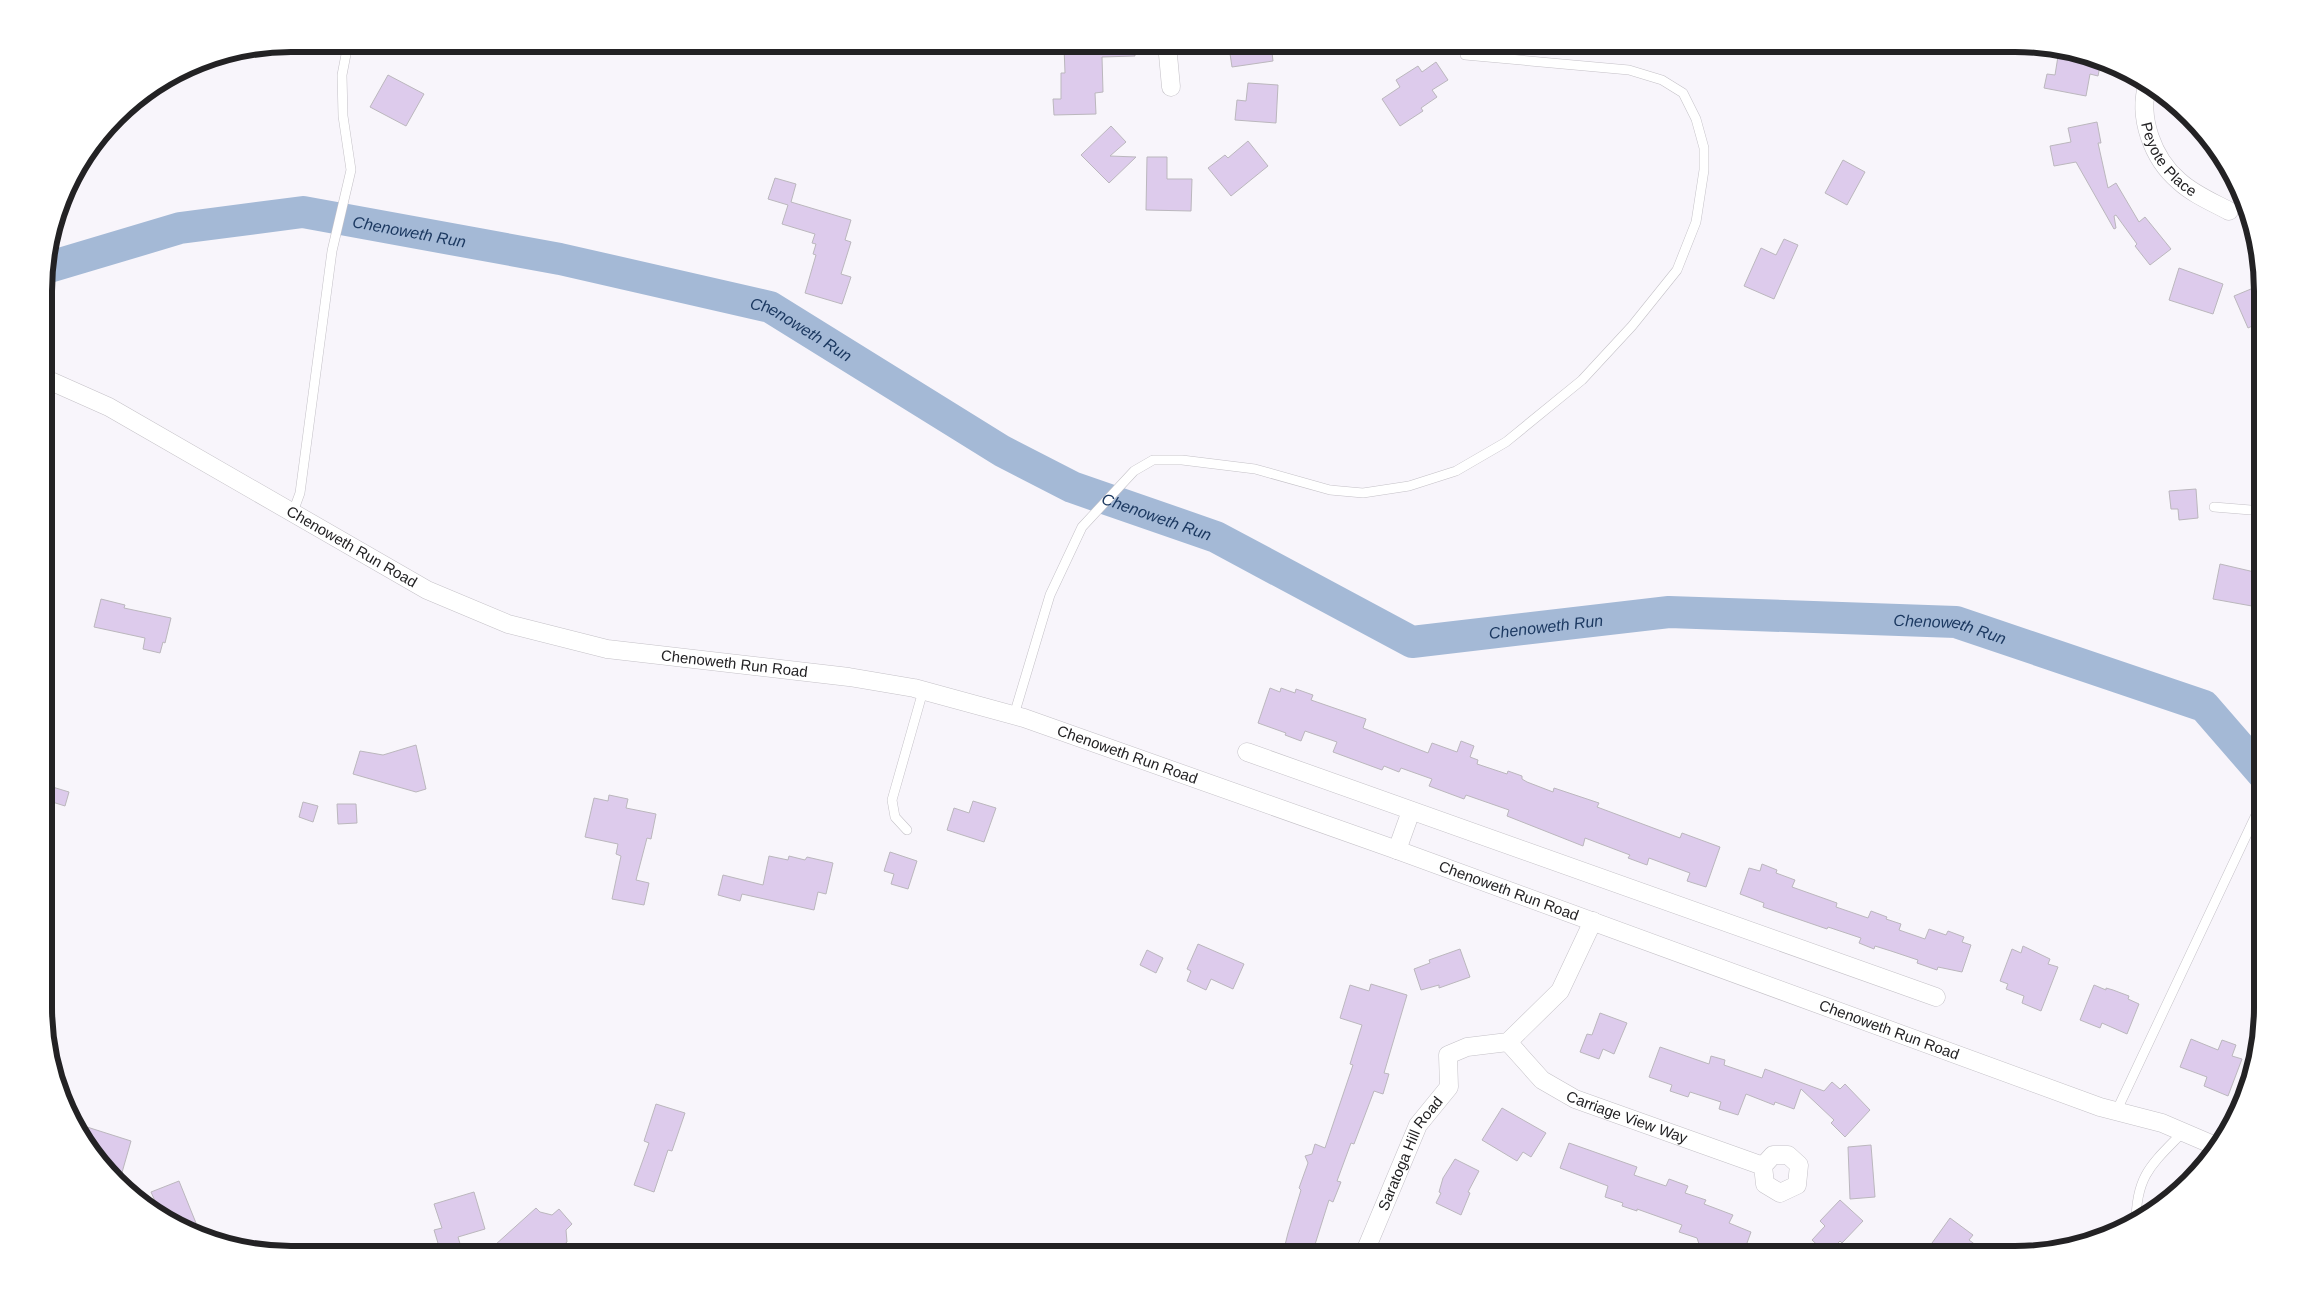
<svg xmlns="http://www.w3.org/2000/svg" width="2307" height="1298" viewBox="0 0 2307 1298" font-family="Arial,sans-serif">
<style>
.lines{fill:none;stroke-linecap:round;stroke-linejoin:round}
.river{stroke:#a4b9d6;stroke-width:32}
.building{fill:#ddcbec;stroke:#bbb7bd}
.service-casing{stroke:#c4c1c7;stroke-width:10}
.minor-casing{stroke:#c4c1c7;stroke-width:19}
.service{stroke:#fff;stroke-width:9}
.minor{stroke:#fff;stroke-width:18}
.labels{text-anchor:middle;stroke-width:4;stroke-linejoin:round;paint-order:stroke}
.street-label{font-size:15px;fill:#232224;stroke:#fff}
.water-label{font-size:16px;font-style:italic;fill:#1c3961;stroke:#fff}
.rim{fill:none;stroke:#232224;stroke-width:6}
</style>
<rect width="100%" height="100%" fill="#f8f5fb"/>
<g class="lines">
<path class="river" id="s1" d="M46,268L180,228L303,212L560,259L770,307L1002,451L1072,487L1216,537L1412,642L1669,612L1956,622L2204,706L2263,774"/>
</g>
<path class="building" d="M1071,44H1134L1135,56L1102,57L1103,92L1095,93L1096,114L1054,115L1053,99H1061V73H1065L1064,47L1071,46Z
M1233,44H1271L1273,61L1232,67L1229,47L1233,46Z
M2059,50L2087,55L2101,61L2098,76L2090,74L2086,96L2044,88L2047,74L2055,75Z
M1436,62L1448,80L1432,90L1437,97L1421,108L1423,111L1400,126L1382,99L1400,87L1396,80L1418,66L1422,72Z
M388,75L424,94L406,126L370,107Z
M1248,83L1278,85L1276,123L1235,120L1237,100L1246,101Z
M2097,122L2101,143H2098L2108,188L2116,183L2139,222L2145,217L2171,249L2150,265L2135,246L2137,244L2116,215L2114,216L2116,228L2114,229L2076,162L2054,166L2050,146L2071,142L2068,128Z
M1111,126L1126,142L1110,156L1136,157L1109,183L1081,155Z
M1248,141L1268,166L1231,196L1208,168L1225,155L1228,158Z
M1147,157H1167V179H1192L1191,211L1146,210Z
M1843,160L1865,172L1847,205L1825,193Z
M775,178L796,184L791,202L851,220L845,240L851,242L841,274L851,277L842,304L805,293L816,255L813,254L816,244L812,243L815,234L782,224L788,205L768,199Z
M1784,239L1798,245L1774,299L1744,286L1761,248L1776,255Z
M2179,268L2223,284L2213,314L2169,300Z
M2263,284V321L2248,328L2234,296Z
M2196,489L2198,518L2179,520L2178,509H2171L2169,491Z
M2220,564L2263,574V608L2213,599Z
M101,599L125,605L124,608L171,618L165,643L163,642L160,653L143,649L145,638L94,627Z
M1270,688L1280,692L1281,688L1295,693L1296,689L1313,695L1311,700L1366,719L1363,728L1428,753L1432,743L1457,752L1461,741L1474,746L1470,757L1478,760L1477,764L1507,774L1508,771L1522,776V779L1527,782L1553,792L1554,788L1599,803L1597,807L1680,838L1682,833L1720,847L1706,887L1687,881L1690,873L1649,858L1647,865L1628,858L1630,855L1585,838L1583,846L1507,816L1509,810L1466,795L1464,799L1429,786L1432,779L1401,768L1399,772L1384,766L1382,770L1333,752L1337,742L1305,731L1301,741L1285,735L1286,733L1258,723Z
M416,745L426,789L416,792L353,774L360,751L383,755Z
M46,785L69,792L65,806L46,800Z
M609,795L628,799L626,808L656,814L651,839L647,838L636,880L649,883L644,905L612,899L621,856L616,854L618,844L585,837L594,798L608,801Z
M973,801L996,808L984,842L947,830L954,808L969,813Z
M303,802L318,806L313,822L299,817Z
M337,804H356L357,823L338,824Z
M890,852L917,861L908,889L891,884L894,874L884,871Z
M769,856L788,860L789,856L805,860L807,857L833,863L826,894L818,892L814,910L742,894L740,901L718,895L723,875L763,885Z
M1762,864L1777,870L1776,873L1795,880L1792,887L1837,903L1836,907L1868,918L1871,911L1887,917L1886,919L1901,924L1899,930L1925,939L1929,929L1946,935L1948,931L1964,937L1962,942L1971,945L1962,972L1938,967L1937,970L1917,963L1918,960L1891,951L1875,946L1874,949L1859,943L1861,938L1828,927L1827,929L1763,907L1764,903L1740,894L1749,868L1760,871Z
M1198,944L1244,964L1233,989L1211,979L1206,990L1187,981L1191,971L1187,969Z
M2023,946L2050,959L2048,964L2058,967L2041,1011L2022,1003L2024,996L2006,989L2008,984L2000,981L2012,949L2021,953Z
M1460,949L1470,977L1439,988V985L1421,990L1414,969L1430,963L1429,960Z
M1147,950L1163,958L1156,973L1140,965Z
M1371,984L1407,995L1384,1073L1389,1074L1383,1094L1374,1091L1354,1144L1351,1143L1337,1181L1341,1182L1333,1202L1329,1200L1312,1254L1285,1245L1288,1233L1301,1190L1299,1188L1308,1163L1305,1156L1312,1154L1315,1144L1325,1148L1353,1065L1350,1064L1362,1025L1340,1018L1350,985L1369,991Z
M2094,985L2106,990V988L2113,990L2129,996L2128,999L2139,1004L2127,1034L2102,1023L2100,1028L2080,1020Z
M1600,1013L1627,1023L1614,1054L1603,1049L1599,1059L1580,1052L1587,1034L1592,1035Z
M2191,1039L2218,1050L2222,1040L2236,1045L2232,1056L2242,1059L2228,1096L2204,1086L2207,1077L2180,1067Z
M1660,1047L1709,1064L1711,1056L1725,1060L1724,1065L1762,1078L1765,1069L1824,1091L1832,1082L1840,1089L1845,1084L1870,1110L1845,1137L1831,1123L1834,1120L1801,1089L1794,1109L1775,1102L1774,1105L1746,1094L1738,1115L1719,1109L1721,1102L1690,1092L1688,1097L1670,1091L1672,1085L1649,1077Z
M656,1104L685,1113L672,1151L668,1150L654,1192L634,1185L649,1143L644,1141Z
M1502,1108L1546,1133L1531,1157L1523,1152L1517,1161L1482,1140Z
M87,1127L131,1141L119,1183L86,1145L83,1140Z
M1569,1143L1637,1167L1634,1175L1666,1186L1669,1179L1688,1186L1685,1193L1706,1200L1704,1204L1733,1215L1729,1223L1751,1232L1743,1254H1723L1700,1247L1697,1238L1679,1232L1682,1225L1637,1209V1211L1622,1206L1623,1203L1605,1197L1608,1186L1560,1168Z
M1871,1145L1875,1197L1850,1199L1848,1147Z
M1455,1159L1479,1171L1468,1192L1470,1193L1461,1215L1436,1203L1441,1193L1439,1192L1443,1178Z
M179,1181L196,1223L184,1228L162,1217L151,1192Z
M474,1192L485,1229L458,1237L461,1247L441,1253L434,1230L442,1228L434,1204Z
M1840,1200L1863,1221L1842,1243L1840,1241L1827,1254L1812,1240L1825,1226L1820,1221Z
M536,1208L540,1212L552,1215L559,1209L572,1224L566,1230L567,1242L553,1254H537L528,1243L515,1254H503L495,1245Z
M1950,1218L1973,1235L1969,1240L1988,1254H1946L1932,1243Z"/>
<g class="lines">
<defs>
<path id="service" d="M2214,507L2263,511
M293,512L300,493L332,251L351,170L343,116L342,75L348,44
M1014,715L1050,595L1082,527L1134,471L1153,460H1182L1255,469L1330,490L1363,493L1409,486L1456,471L1506,442L1582,380L1632,326L1677,270L1696,222L1704,170V148L1696,119L1683,93L1662,80L1629,70L1465,55
M907,830L895,817L892,800L923,691
M2116,1112L2263,800
M2136,1223C2136,1175 2152,1164 2183,1132"/>
<g id="minor">
<path d="M1167,44L1171,87"/>
<path id="s2" d="M2148,83C2137,117 2153,159 2179,181C2193,194 2212,202 2229,211"/>
<path id="s3" d="M46,379L109,407L427,590L508,624L607,649L849,677L914,688L1024,718L1397,850L2100,1107L2162,1123L2218,1147"/>
<path d="M1247,752L1936,997"/>
<path d="M1397,850L1411,811"/>
<path id="s4" d="M1508,1042L1542,1080L1575,1099L1763,1166L1765,1184L1780,1193L1797,1185L1799,1165L1788,1155H1773L1763,1166"/>
<path id="s5" d="M1364,1254L1418,1125L1449,1087L1448,1055L1467,1047L1508,1042L1560,991L1593,921"/>
</g>
</defs>
<use href="#service" class="service-casing"/>
<use href="#minor" class="minor-casing"/>
<use href="#service" class="service"/>
<use href="#minor" class="minor"/>
</g>
<g class="labels">
<g class="street-label">
<text dy="5" stroke="none"><textPath href="#s2" startOffset="84">Peyote Place</textPath></text>
<text dy="5" stroke="none"><textPath href="#s3" startOffset="349">Chenoweth Run Road</textPath></text>
<text dy="5" stroke="none"><textPath href="#s3" startOffset="754">Chenoweth Run Road</textPath></text>
<text dy="5" stroke="none"><textPath href="#s3" startOffset="1159">Chenoweth Run Road</textPath></text>
<text dy="5" stroke="none"><textPath href="#s3" startOffset="1564">Chenoweth Run Road</textPath></text>
<text dy="5" stroke="none"><textPath href="#s3" startOffset="1969">Chenoweth Run Road</textPath></text>
<text dy="5" stroke="none"><textPath href="#s4" startOffset="144">Carriage View Way</textPath></text>
<text dy="5" stroke="none"><textPath href="#s5" startOffset="111">Saratoga Hill Road</textPath></text>
</g>
<g class="water-label">
<text dy="6" stroke="none"><textPath href="#s1" startOffset="372">Chenoweth Run</textPath></text>
<text dy="6" stroke="none"><textPath href="#s1" startOffset="778">Chenoweth Run</textPath></text>
<text dy="6" stroke="none"><textPath href="#s1" startOffset="1182">Chenoweth Run</textPath></text>
<text dy="6" stroke="none"><textPath href="#s1" startOffset="1602">Chenoweth Run</textPath></text>
<text dy="6" stroke="none"><textPath href="#s1" startOffset="2008">Chenoweth Run</textPath></text>
</g>
</g>
<path d="M0 0H2307V1298H0ZM291 52H2015A239 239 0 0 1 2254 291V1007A239 239 0 0 1 2015 1246H291A239 239 0 0 1 52 1007V291A239 239 0 0 1 291 52Z" fill="#fff" fill-rule="evenodd"/>
<path class="rim" d="M291 52H2015A239 239 0 0 1 2254 291V1007A239 239 0 0 1 2015 1246H291A239 239 0 0 1 52 1007V291A239 239 0 0 1 291 52Z"/>
</svg>
